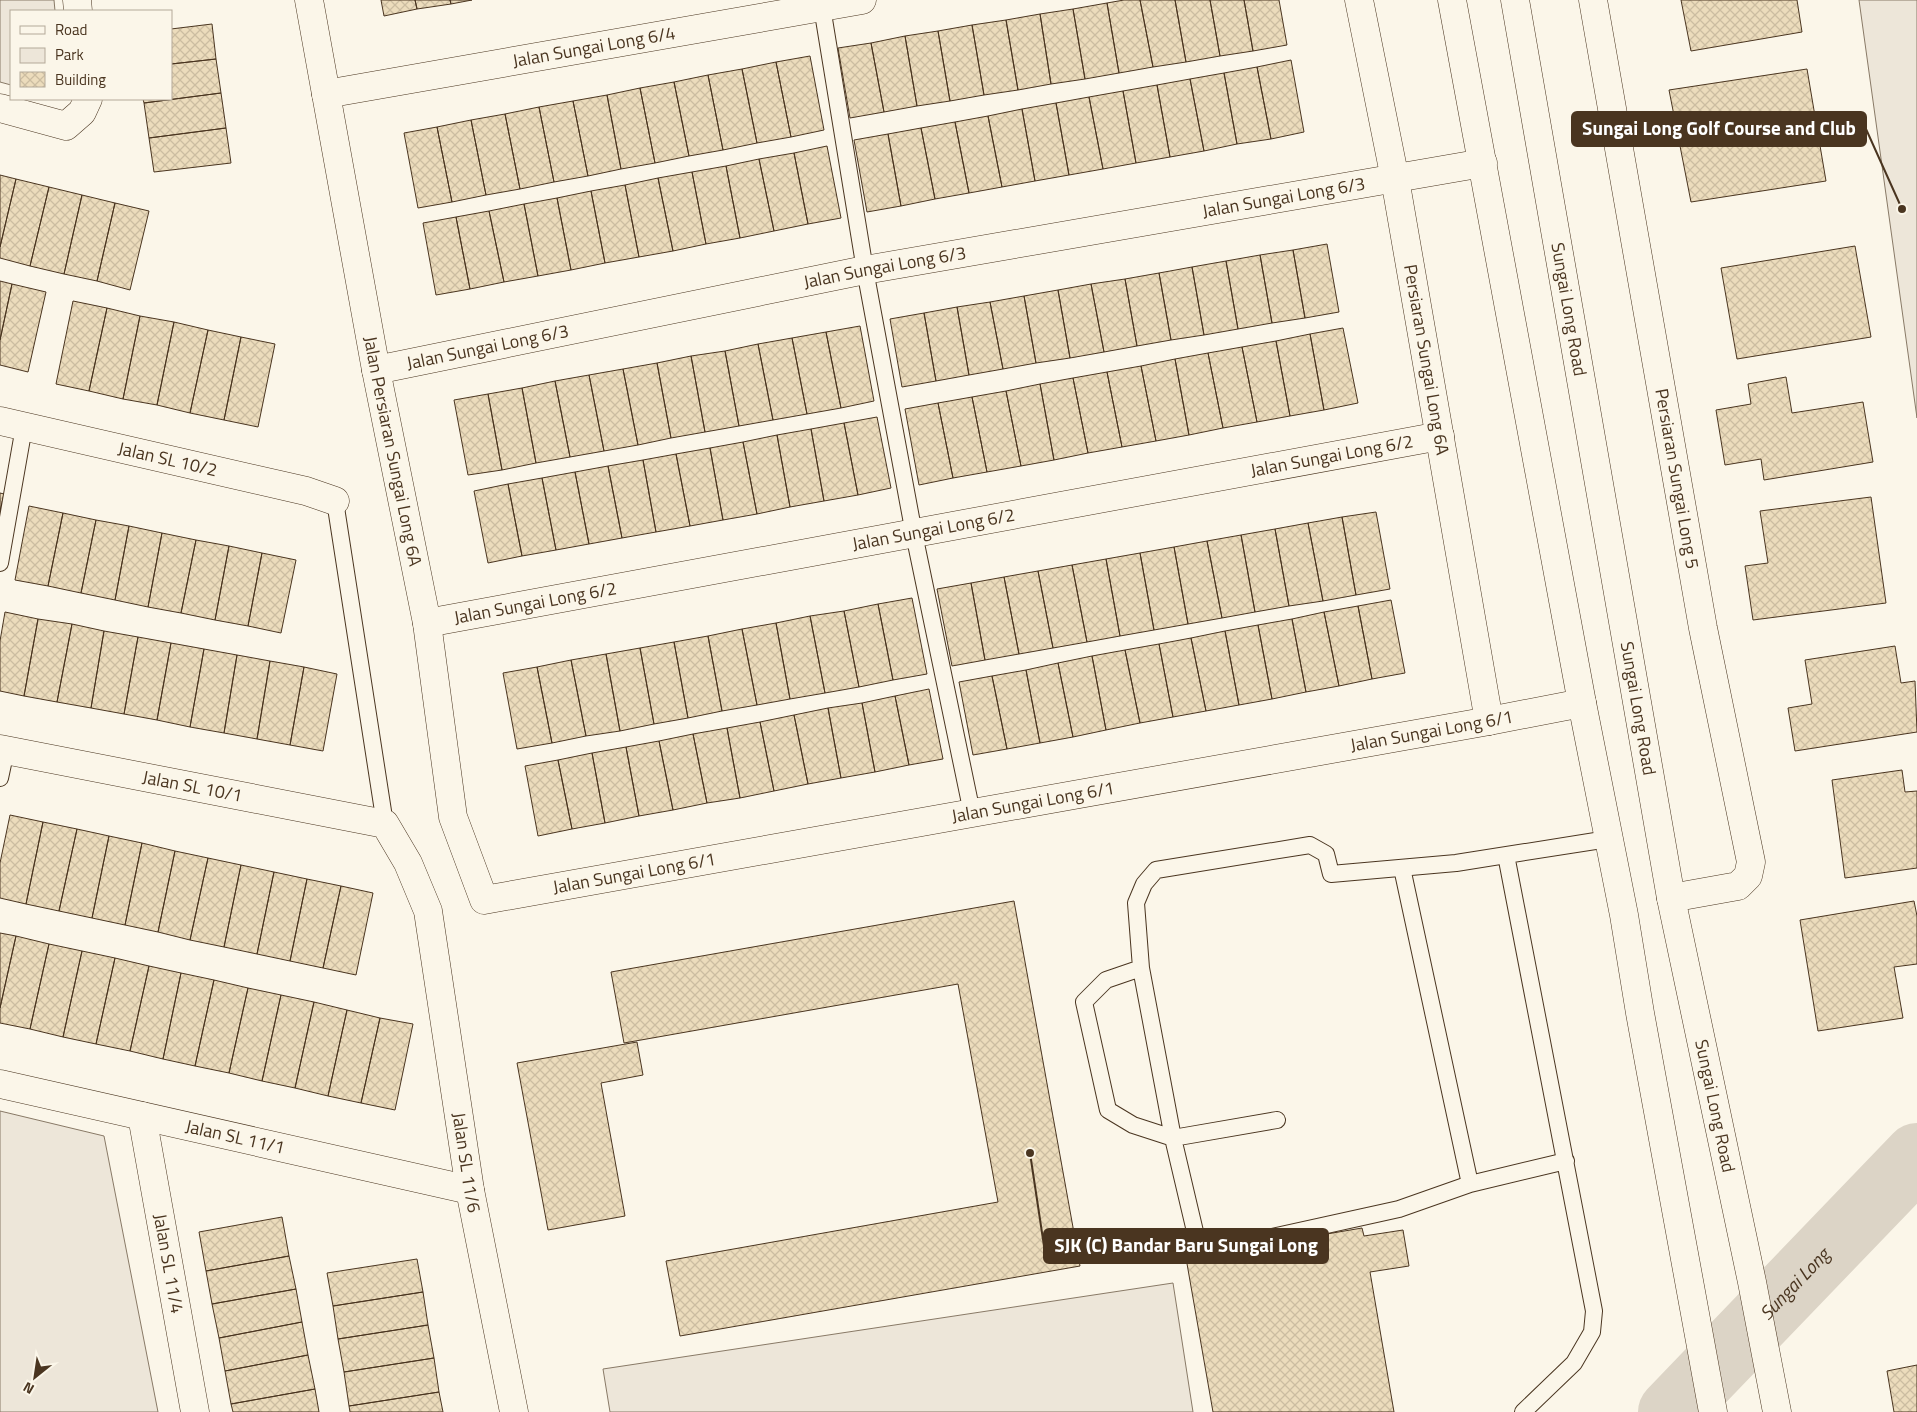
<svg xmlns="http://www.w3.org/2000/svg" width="1917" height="1412" viewBox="0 0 1917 1412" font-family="'Titillium Web',sans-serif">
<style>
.green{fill:#ede6d9;stroke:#887966}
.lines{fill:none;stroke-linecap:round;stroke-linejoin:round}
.river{stroke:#dcd4c6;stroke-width:66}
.building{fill:url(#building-cross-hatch);stroke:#4a3520}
.service-casing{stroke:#4a3520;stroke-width:18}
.minor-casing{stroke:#4a3520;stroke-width:29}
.tertiary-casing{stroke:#4a3520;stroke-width:29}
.service{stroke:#fbf6e9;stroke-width:16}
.minor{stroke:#fbf6e9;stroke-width:28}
.tertiary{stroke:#fbf6e9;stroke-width:28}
.labels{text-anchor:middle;stroke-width:4;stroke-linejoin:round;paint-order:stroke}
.street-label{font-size:18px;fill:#4a3520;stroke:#fbf6e9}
.water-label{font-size:19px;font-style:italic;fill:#4a3520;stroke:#fbf6e9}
.leader{fill:none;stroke:#4a3520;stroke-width:2}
.callout-dot{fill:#4a3520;stroke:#fbf6e9;stroke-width:2}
.callout{fill:#4a3520;stroke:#4a3520;stroke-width:2}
.callout-label{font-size:19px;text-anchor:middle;font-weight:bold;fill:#fff}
</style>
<defs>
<pattern id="building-cross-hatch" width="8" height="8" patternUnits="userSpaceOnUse" patternTransform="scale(1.25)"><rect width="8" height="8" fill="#ecdcbc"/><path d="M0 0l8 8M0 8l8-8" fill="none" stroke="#ccbda1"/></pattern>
</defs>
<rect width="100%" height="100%" fill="#fbf6e9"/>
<path class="green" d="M0,0H54L55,11H11V85L0,82Z
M1859,0H1917V418Z
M0,1111L104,1136L158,1412H0Z
M1173,1283L1193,1412H610L603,1369Z"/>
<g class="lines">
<path class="river" id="s1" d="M1671,1412L1917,1156"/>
</g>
<path class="building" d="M381,0H415L417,9L384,16Z
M415,0H450L451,4L417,9Z
M450,0H472L451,4Z
M1124,0H1140L1153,67L1119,73L1107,3Z
M1140,0H1175L1186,62L1153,67Z
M1175,0H1210L1220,56L1186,62Z
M1210,0H1244L1253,51L1220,56Z
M1244,0H1279L1287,45L1253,51Z
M1681,0H1797L1802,32L1691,51Z
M1107,3L1119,73L1085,79L1073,9Z
M1073,9L1085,79L1051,84L1040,14Z
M1040,14L1051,84L1018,90L1006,20Z
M1006,20L1018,90L984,95L972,25Z
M212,24L216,59L171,64V29Z
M972,25L984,95L950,101L938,31Z
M938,31L950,101L917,106L905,36Z
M905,36L917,106L884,112L871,43Z
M871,43L884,112L850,118L838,48Z
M810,56L824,130L791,137L776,62Z
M216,59L221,93L144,103L143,99H171V64Z
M1291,60L1304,132L1271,139L1257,67Z
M776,62L791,137L757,143L742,69Z
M1257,67L1271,139L1237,144L1224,73Z
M742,69L757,143L723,150L708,75Z
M1807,69L1826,181L1691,202L1669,90Z
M1224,73L1237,144L1204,151L1190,79Z
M708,75L723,150L689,156L674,82Z
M1190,79L1204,151L1170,157L1157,85Z
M674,82L689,156L655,163L640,88Z
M1157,85L1170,157L1136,163L1123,91Z
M640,88L655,163L621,169L607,95Z
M1123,91L1136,163L1103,169L1089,97Z
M221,93L226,128L149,138L144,103Z
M607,95L621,169L588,176L573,101Z
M1089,97L1103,169L1069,175L1056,103Z
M573,101L588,176L554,182L539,107Z
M1056,103L1069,175L1035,181L1022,109Z
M539,107L554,182L520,189L505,114Z
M1022,109L1035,181L1002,187L988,116Z
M505,114L520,189L486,195L471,120Z
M988,116L1002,187L969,193L955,122Z
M471,120L486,195L452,202L437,127Z
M955,122L969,193L935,199L921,128Z
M437,127L452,202L418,208L404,133Z
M226,128L231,163L154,172L149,138Z
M921,128L935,199L901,206L888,134Z
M888,134L901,206L867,212L854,140Z
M827,146L841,218L808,224L794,153Z
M794,153L808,224L774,231L759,159Z
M759,159L774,231L740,238L726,166Z
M726,166L740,238L706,244L692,172Z
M692,172L706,244L673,251L658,178Z
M0,175L16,179L0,247Z
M658,178L673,251L639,257L625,185Z
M16,179L49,187L30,266L0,258V247Z
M625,185L639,257L605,263L591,191Z
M49,187L82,195L64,274L30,266Z
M591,191L605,263L571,270L557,198Z
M82,195L115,203L97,281L64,274Z
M557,198L571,270L538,276L524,204Z
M115,203L149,211L130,290L97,281Z
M524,204L538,276L504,282L489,211Z
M489,211L504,282L470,289L456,217Z
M456,217L470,289L436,295L423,223Z
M1327,244L1339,312L1305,318L1293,250Z
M1855,246L1871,337L1737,359L1721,268Z
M1293,250L1305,318L1272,323L1260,255Z
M1260,255L1272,323L1238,329L1226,261Z
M1226,261L1238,329L1204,335L1192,267Z
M1192,267L1204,335L1171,340L1159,273Z
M1159,273L1171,340L1137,346L1125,279Z
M1125,279L1137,346L1104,352L1091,284Z
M0,281L12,284L0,340Z
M12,284L46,292L28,372L0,365V340Z
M1091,284L1104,352L1070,358L1058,290Z
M1058,290L1070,358L1036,363L1024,296Z
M1024,296L1036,363L1003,369L990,302Z
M73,301L107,308L89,391L56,384Z
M990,302L1003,369L969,375L957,307Z
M957,307L969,375L936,381L924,313Z
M107,308L140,316L123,399L89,391Z
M924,313L936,381L902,387L890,319Z
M140,316L174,322L157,405L123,399Z
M174,322L208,330L190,413L157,405Z
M860,326L874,401L841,408L826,332Z
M1343,328L1358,403L1324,410L1310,334Z
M208,330L241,337L224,420L190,413Z
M826,332L841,408L807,414L792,338Z
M1310,334L1324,410L1290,416L1276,341Z
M241,337L275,344L258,427L224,420Z
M792,338L807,414L773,420L758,344Z
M1276,341L1290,416L1257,422L1242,347Z
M758,344L773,420L739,426L725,351Z
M1242,347L1257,422L1223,428L1208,353Z
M725,351L739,426L705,432L691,356Z
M1208,353L1223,428L1189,435L1175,359Z
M691,356L705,432L671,438L657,363Z
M1175,359L1189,435L1156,441L1141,366Z
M657,363L671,438L638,445L623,369Z
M1141,366L1156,441L1122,447L1107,372Z
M623,369L638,445L604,451L589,375Z
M1107,372L1122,447L1088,453L1073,378Z
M589,375L604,451L570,457L555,381Z
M1786,377L1792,413L1863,402L1873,462L1764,480L1761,459L1725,465L1716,410L1751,404L1748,384Z
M1073,378L1088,453L1054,460L1040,384Z
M555,381L570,457L536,463L522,388Z
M1040,384L1054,460L1021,466L1006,391Z
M522,388L536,463L502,470L488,394Z
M1006,391L1021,466L987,472L972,397Z
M488,394L502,470L468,475L454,400Z
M972,397L987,472L953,478L938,403Z
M938,403L953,478L919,485L905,409Z
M877,417L891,488L858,495L844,423Z
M844,423L858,495L824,501L811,429Z
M811,429L824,501L790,507L777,435Z
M777,435L790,507L757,514L743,442Z
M743,442L757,514L723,520L710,448Z
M710,448L723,520L690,526L676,454Z
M676,454L690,526L656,532L643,460Z
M643,460L656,532L622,538L608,466Z
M608,466L622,538L589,544L575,472Z
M575,472L589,544L556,550L542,478Z
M542,478L556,550L522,556L508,484Z
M508,484L522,556L488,563L474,491Z
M0,493L4,494L0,511Z
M1871,497L1886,603L1753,620L1745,566L1768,563L1760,511Z
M29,506L63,513L48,586L15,580Z
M1376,512L1390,589L1356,595L1342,517Z
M63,513L96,520L81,593L48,586Z
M1342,517L1356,595L1323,601L1308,523Z
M96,520L129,526L115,600L81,593Z
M1308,523L1323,601L1289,606L1275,529Z
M129,526L162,533L148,607L115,600Z
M1275,529L1289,606L1255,612L1241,535Z
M162,533L196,540L181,613L148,607Z
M1241,535L1255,612L1222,618L1207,541Z
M196,540L229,546L215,620L181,613Z
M1207,541L1222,618L1188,624L1174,547Z
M229,546L262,553L248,626L215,620Z
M1174,547L1188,624L1154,630L1140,553Z
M262,553L296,560L281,633L248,626Z
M1140,553L1154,630L1120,636L1106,559Z
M1106,559L1120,636L1087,642L1072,565Z
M1072,565L1087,642L1053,648L1038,571Z
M1038,571L1053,648L1019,654L1004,577Z
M1004,577L1019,654L985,660L971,583Z
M971,583L985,660L952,666L937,589Z
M912,598L927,674L893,680L878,604Z
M1391,600L1405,673L1372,679L1358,606Z
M878,604L893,680L859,687L844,611Z
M1358,606L1372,679L1339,686L1324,612Z
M844,611L859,687L825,693L810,616Z
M5,612L38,619L24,696L0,691V641Z
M1324,612L1339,686L1306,692L1292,619Z
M810,616L825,693L790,699L776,623Z
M38,619L72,624L57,702L24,696Z
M1292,619L1306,692L1272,699L1258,625Z
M776,623L790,699L757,705L742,629Z
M72,624L104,631L91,708L57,702Z
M1258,625L1272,699L1239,705L1225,631Z
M742,629L757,705L722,711L708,636Z
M104,631L138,637L124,714L91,708Z
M1225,631L1239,705L1206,711L1191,638Z
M708,636L722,711L688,718L674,642Z
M138,637L171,643L157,720L124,714Z
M1191,638L1206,711L1173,717L1159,644Z
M674,642L688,718L654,724L640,648Z
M171,643L204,649L190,727L157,720Z
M1159,644L1173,717L1140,723L1125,650Z
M1895,646L1901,683L1915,681L1917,732L1795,751L1788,708L1812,704L1805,660Z
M640,648L654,724L620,731L606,654Z
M204,649L237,655L224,733L190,727Z
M1125,650L1140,723L1106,730L1092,656Z
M606,654L620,731L586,736L571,660Z
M237,655L270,661L257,739L224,733Z
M1092,656L1106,730L1073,737L1058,663Z
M571,660L586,736L552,743L537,667Z
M270,661L304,667L290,745L257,739Z
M1058,663L1073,737L1040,743L1026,670Z
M304,667L337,674L323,751L290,745Z
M537,667L552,743L517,749L503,673Z
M1026,670L1040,743L1007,749L992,676Z
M992,676L1007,749L973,755L959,682Z
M929,689L943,759L909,765L895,696Z
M895,696L909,765L875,772L862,703Z
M862,703L875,772L841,778L828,708Z
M828,708L841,778L808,784L794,715Z
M794,715L808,784L774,791L760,722Z
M760,722L774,791L740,798L727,728Z
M727,728L740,798L707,803L693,734Z
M693,734L707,803L673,810L659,741Z
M659,741L673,810L639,816L626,747Z
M626,747L639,816L605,823L592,753Z
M592,753L605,823L572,829L558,760Z
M558,760L572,829L538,836L525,766Z
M1902,770L1905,792L1917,791V868L1845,878L1832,780Z
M10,815L43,822L26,904L0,898V863Z
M43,822L77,829L59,911L26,904Z
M77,829L109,836L92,918L59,911Z
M109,836L142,843L125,925L92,918Z
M142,843L175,851L158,932L125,925Z
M175,851L208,858L190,940L158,932Z
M208,858L241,865L224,947L190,940Z
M241,865L274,872L257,954L224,947Z
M274,872L307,879L290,961L257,954Z
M307,879L341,886L323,968L290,961Z
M341,886L373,893L356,975L323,968Z
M1014,901L1080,1266L680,1336L666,1261L998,1202L958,984L624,1043L611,972Z
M1914,901L1917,916V964L1894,967L1903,1018L1818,1031L1800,920Z
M0,933L16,936L0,1008Z
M16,936L49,944L30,1029L0,1023V1008Z
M49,944L82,951L63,1037L30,1029Z
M82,951L115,958L96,1044L63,1037Z
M115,958L149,966L130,1051L96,1044Z
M149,966L181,973L163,1059L130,1051Z
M181,973L214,980L195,1066L163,1059Z
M214,980L248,988L229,1073L195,1066Z
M248,988L281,995L262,1081L229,1073Z
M281,995L314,1002L295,1088L262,1081Z
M314,1002L347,1010L328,1096L295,1088Z
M347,1010L380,1018L361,1103L328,1096Z
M380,1018L413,1024L395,1110L361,1103Z
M637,1042L643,1075L601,1083L625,1216L548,1230L517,1063Z
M282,1217L289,1256L206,1271L199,1232Z
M1362,1228L1364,1236L1403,1230L1409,1266L1370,1272L1394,1412H1213L1186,1258Z
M289,1256L296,1289L212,1304L206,1271Z
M417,1259L423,1292L333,1306L327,1273Z
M296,1289L302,1322L219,1338L212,1304Z
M423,1292L428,1325L338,1339L333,1306Z
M302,1322L308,1355L225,1371L219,1338Z
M428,1325L434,1358L344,1372L338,1339Z
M308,1355L315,1389L231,1404L225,1371Z
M434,1358L439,1392L349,1406L344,1372Z
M1917,1365V1412H1894L1887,1371Z
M315,1389L319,1412H233L231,1404Z
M439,1392L443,1412H350L349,1406Z"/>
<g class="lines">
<defs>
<path id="service" d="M822,7L865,270L914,534L972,813
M335,501L385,824
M0,563L24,427
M0,778L6,750
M1506,855L1594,1311L1592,1332L1574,1363L1523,1412
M1402,868L1470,1184L1399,1209L1218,1249L1197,1240L1173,1138L1141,968L1136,903L1144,884L1156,870L1310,845L1326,854L1331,874L1456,863L1608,839
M1141,968L1106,980L1084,1002L1108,1110L1133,1125L1173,1138L1277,1120
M1470,1184L1566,1161"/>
<g id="minor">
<path d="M77,0L78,11"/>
<path id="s2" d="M309,0L376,370L427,623L453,817L484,900L1489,721L1582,703"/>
<path id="s3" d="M1359,0L1395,179L1489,721"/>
<path id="s4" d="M1593,0L1703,628L1751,862L1748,876L1738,886L1671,898"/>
<path id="s5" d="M326,94L862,0"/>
<path d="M0,108L66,126L82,112L88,99"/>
<path id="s6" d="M376,370L865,270L1483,163"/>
<path id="s7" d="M0,421L306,491L335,501"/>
<path id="s8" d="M427,623L1440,436"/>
<path id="s9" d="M0,749L385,824L408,863L428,911L470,1190L514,1412"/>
<path id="s10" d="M0,1084L470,1190"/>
<path id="s11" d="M142,1116L195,1412"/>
</g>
<g id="tertiary">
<path d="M1452,0L1582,703L1624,915L1640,1013L1713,1412"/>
<path id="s12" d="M1515,0L1671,898L1752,1282L1777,1412"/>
</g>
</defs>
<use href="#service" class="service-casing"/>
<use href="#minor" class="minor-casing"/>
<use href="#tertiary" class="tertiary-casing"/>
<use href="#service" class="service"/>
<use href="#minor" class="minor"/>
<use href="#tertiary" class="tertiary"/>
</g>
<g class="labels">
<g class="street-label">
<text dy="6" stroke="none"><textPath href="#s5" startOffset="272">Jalan Sungai Long 6/4</textPath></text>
<text dy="6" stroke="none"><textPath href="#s6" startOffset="924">Jalan Sungai Long 6/3</textPath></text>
<text dy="6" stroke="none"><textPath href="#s6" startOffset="519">Jalan Sungai Long 6/3</textPath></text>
<text dy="6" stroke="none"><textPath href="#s12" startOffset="314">Sungai Long Road</textPath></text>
<text dy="6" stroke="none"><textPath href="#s6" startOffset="114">Jalan Sungai Long 6/3</textPath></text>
<text dy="6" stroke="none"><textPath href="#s3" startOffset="366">Persiaran Sungai Long 6A</textPath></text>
<text dy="6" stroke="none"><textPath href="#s2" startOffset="459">Jalan Persiaran Sungai Long 6A</textPath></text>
<text dy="6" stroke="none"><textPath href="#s8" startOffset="920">Jalan Sungai Long 6/2</textPath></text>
<text dy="6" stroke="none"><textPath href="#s7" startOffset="172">Jalan SL 10/2</textPath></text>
<text dy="6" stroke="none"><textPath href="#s4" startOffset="486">Persiaran Sungai Long 5</textPath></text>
<text dy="6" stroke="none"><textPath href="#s8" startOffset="515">Jalan Sungai Long 6/2</textPath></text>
<text dy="6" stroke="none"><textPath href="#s8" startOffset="110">Jalan Sungai Long 6/2</textPath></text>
<text dy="6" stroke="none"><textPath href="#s12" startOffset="719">Sungai Long Road</textPath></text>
<text dy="6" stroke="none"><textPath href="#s2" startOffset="1881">Jalan Sungai Long 6/1</textPath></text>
<text dy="6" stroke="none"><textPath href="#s9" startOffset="196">Jalan SL 10/1</textPath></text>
<text dy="6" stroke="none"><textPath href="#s2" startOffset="1476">Jalan Sungai Long 6/1</textPath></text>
<text dy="6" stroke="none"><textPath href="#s2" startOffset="1071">Jalan Sungai Long 6/1</textPath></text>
<text dy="6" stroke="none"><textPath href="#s12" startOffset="1124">Sungai Long Road</textPath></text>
<text dy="6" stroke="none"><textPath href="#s10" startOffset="241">Jalan SL 11/1</textPath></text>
<text dy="6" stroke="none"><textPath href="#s9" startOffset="744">Jalan SL 11/6</textPath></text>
<text dy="6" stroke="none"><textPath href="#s11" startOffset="150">Jalan SL 11/4</textPath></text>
</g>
<g class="water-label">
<text dy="7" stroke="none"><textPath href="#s1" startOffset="178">Sungai Long</textPath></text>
</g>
</g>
<path class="leader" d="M1902 209L1866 129M1030 1153L1044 1246"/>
<g class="callout-dot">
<circle cx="1902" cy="209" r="5"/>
<circle cx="1030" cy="1153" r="5"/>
</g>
<g class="callout">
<rect x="1572" y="112" width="294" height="34" rx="5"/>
<rect x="1044" y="1229" width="284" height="34" rx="5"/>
</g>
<g class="callout-label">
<text x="1719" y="135">Sungai Long Golf Course and Club</text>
<text x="1186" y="1252">SJK (C) Bandar Baru Sungai Long</text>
</g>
<rect x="10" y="10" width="162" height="90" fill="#fbf6e9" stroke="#b4a999"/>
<rect x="20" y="26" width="25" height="8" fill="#fbf6e9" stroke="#b4a999"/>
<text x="55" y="35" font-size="15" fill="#4a3520">Road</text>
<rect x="20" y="48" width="25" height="15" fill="#ede6d9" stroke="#b4a999"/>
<text x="55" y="60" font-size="15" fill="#4a3520">Park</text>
<rect x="20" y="72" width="25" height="15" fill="url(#building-cross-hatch)" stroke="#b4a999"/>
<text x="55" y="85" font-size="15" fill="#4a3520">Building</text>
<g transform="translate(35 1377) rotate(210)" stroke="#fbf6e9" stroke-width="4" paint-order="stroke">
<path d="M0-4L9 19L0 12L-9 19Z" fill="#4a3520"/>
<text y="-8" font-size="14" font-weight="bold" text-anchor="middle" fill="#4a3520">N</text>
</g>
</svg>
